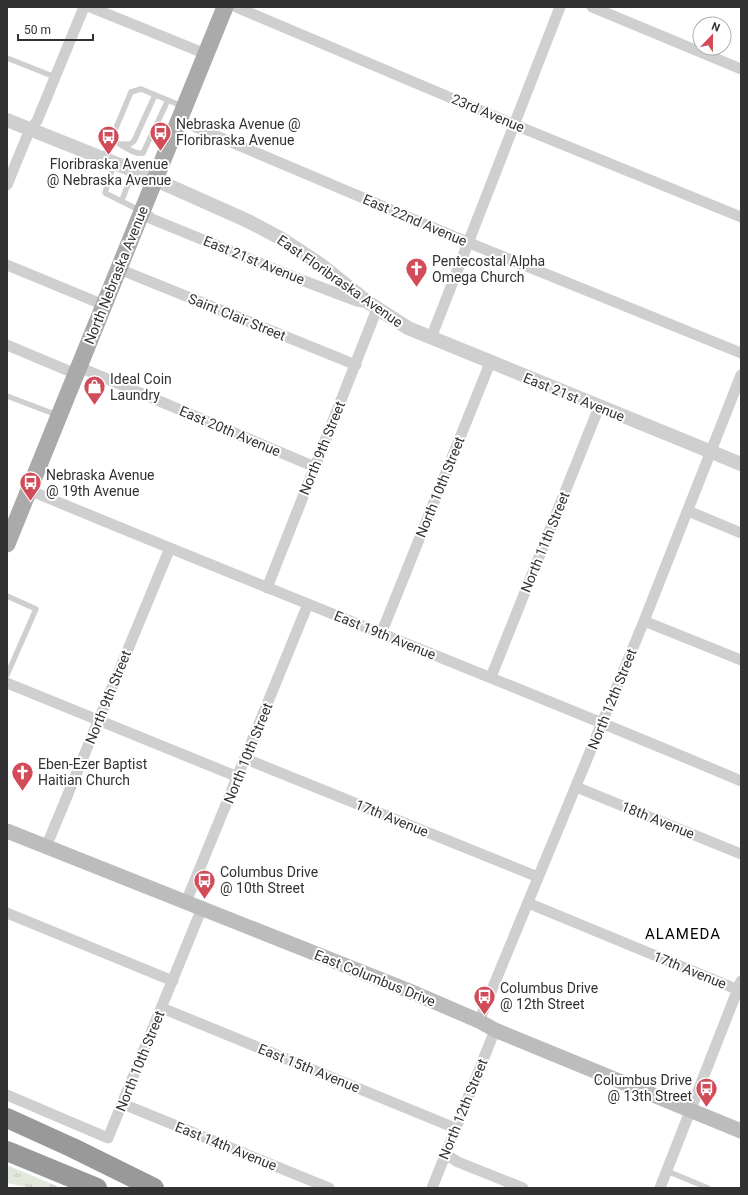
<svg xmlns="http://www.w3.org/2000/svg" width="748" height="1195" viewBox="0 0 748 1195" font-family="Roboto,sans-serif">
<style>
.grass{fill:url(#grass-tufts)}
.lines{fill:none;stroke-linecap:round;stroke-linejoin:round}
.service{stroke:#cfcfcf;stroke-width:5.5}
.minor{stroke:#cfcfcf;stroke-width:11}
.tertiary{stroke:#cfcfcf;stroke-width:14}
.secondary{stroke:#bcbcbc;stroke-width:15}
.primary{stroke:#aaa;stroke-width:17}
.motorway{stroke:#999;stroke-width:20}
.labels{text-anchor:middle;stroke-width:4;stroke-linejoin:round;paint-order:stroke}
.street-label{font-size:14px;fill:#323232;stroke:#fff}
.poi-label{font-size:14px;fill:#323232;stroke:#fff;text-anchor:start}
.neighbourhood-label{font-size:15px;letter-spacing:1px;fill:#000;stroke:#fff}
</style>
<defs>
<pattern id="grass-tufts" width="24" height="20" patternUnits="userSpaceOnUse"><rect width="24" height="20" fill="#e3e8dd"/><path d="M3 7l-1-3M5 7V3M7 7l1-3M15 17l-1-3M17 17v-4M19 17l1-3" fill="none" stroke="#c3c7be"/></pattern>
</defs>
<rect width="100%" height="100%" fill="#fff"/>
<path class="grass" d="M7,1165L57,1186L55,1188H31L7,1183Z"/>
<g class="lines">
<path class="service" d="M7,58L55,77
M111,140C122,144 133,155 143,153L168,100
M122,144H130L134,141L155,95
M103,159L131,92L141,89L182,106
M114,164L105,193L141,211
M122,200L133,171
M7,396L57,415
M7,596L36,609L7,675
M667,1171L708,1188"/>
<path class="minor" d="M90,7L206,54
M236,7L515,125L741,217
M592,7L741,69
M179,120L467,242L741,353
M7,185L30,129L37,121L84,7
M141,211L152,219L299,279L357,301L368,303
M7,265L104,305
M119,269L356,365
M431,338L560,7
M7,345L76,374
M79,367L315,467
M29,490C266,589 505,681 741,781
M688,511L741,533
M267,588L377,309
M644,621L741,660
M381,634L490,363
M491,677L599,407
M7,683L238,777
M246,759L538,877
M576,787L741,854
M46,847L170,548
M186,902L308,604
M528,903L741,991
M7,913L173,981
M162,1008L455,1128
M479,1021L644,621L741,375
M7,1095L108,1138L202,908
M123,1104L329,1188
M445,1154L458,1162L523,1188
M432,1188L495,1030
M660,1188L741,981"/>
<path class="tertiary" d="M7,120L147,176L248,221L282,239L320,264L369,303L408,328L741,464"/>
<path class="secondary" d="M7,831L407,990L479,1021L495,1030L741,1131"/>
<path class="primary" d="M7,544L225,7"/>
<path class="motorway" d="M7,1118L73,1148L154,1188
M7,1151L97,1188"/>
</g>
<defs>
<symbol id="bus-pin" viewBox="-11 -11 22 30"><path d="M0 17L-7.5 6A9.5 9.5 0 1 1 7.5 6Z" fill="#d24b59" stroke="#fff"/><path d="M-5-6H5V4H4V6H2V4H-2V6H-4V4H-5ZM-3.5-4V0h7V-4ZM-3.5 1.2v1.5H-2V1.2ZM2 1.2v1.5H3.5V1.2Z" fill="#fff"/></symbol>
<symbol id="church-pin" viewBox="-11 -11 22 30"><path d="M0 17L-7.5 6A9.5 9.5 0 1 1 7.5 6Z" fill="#d24b59" stroke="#fff"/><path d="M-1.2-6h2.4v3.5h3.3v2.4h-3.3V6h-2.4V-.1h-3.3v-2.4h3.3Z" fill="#fff"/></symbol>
<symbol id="shop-pin" viewBox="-11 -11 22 30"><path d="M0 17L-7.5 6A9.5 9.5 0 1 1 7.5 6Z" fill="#d24b59" stroke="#fff"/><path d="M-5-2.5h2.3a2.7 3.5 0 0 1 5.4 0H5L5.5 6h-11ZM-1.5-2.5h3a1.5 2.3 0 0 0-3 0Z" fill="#fff"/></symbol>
</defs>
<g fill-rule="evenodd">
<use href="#bus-pin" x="148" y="120" width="25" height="34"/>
<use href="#bus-pin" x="96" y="124" width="25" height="34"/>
<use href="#church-pin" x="404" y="256" width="25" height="34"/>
<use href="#shop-pin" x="82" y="374" width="25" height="34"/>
<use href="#bus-pin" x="18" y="470" width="25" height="34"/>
<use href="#church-pin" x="10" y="760" width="25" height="34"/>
<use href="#bus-pin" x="192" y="868" width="25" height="34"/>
<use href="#bus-pin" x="472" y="984" width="25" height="34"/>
<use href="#bus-pin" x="694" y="1076" width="25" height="34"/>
</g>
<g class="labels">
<g class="street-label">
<text transform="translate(488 113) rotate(23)" y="5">23rd Avenue</text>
<text transform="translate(415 220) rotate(23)" y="5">East 22nd Avenue</text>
<text transform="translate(254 260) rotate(22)" y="5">East 21st Avenue</text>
<text transform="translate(116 275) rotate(-68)" y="5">North Nebraska Avenue</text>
<text transform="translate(340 281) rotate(35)" y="5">East Floribraska Avenue</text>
<text transform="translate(237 317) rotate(22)" y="5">Saint Clair Street</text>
<text transform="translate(574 397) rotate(22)" y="5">East 21st Avenue</text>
<text transform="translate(230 431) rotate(23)" y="5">East 20th Avenue</text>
<text transform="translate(322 448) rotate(-68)" y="5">North 9th Street</text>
<text transform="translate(440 487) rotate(-68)" y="5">North 10th Street</text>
<text transform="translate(545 542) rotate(-68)" y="5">North 11th Street</text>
<text transform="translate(385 635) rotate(22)" y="5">East 19th Avenue</text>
<text transform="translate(108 697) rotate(-68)" y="5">North 9th Street</text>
<text transform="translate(612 699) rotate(-68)" y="5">North 12th Street</text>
<text transform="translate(248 753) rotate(-68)" y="5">North 10th Street</text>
<text transform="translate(392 818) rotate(22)" y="5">17th Avenue</text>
<text transform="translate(658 820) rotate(22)" y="5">18th Avenue</text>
<text transform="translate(690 970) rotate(22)" y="5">17th Avenue</text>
<text transform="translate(375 978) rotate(22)" y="5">East Columbus Drive</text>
<text transform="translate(140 1061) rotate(-68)" y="5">North 10th Street</text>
<text transform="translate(309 1068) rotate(22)" y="5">East 15th Avenue</text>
<text transform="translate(463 1109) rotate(-68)" y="5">North 12th Street</text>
<text transform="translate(226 1146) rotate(22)" y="5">East 14th Avenue</text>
</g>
<g class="poi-label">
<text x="176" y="129">Nebraska Avenue @<tspan x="176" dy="16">Floribraska Avenue</tspan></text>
<text x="109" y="169" text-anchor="middle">Floribraska Avenue<tspan x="109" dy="16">@ Nebraska Avenue</tspan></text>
<text x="432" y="266">Pentecostal Alpha<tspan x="432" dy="16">Omega Church</tspan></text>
<text x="110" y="384">Ideal Coin<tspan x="110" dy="16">Laundry</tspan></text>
<text x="46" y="480">Nebraska Avenue<tspan x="46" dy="16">@ 19th Avenue</tspan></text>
<text x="38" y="769">Eben-Ezer Baptist<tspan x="38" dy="16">Haitian Church</tspan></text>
<text x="220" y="877">Columbus Drive<tspan x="220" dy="16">@ 10th Street</tspan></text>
<text x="500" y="993">Columbus Drive<tspan x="500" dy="16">@ 12th Street</tspan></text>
<text x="692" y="1085" text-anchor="end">Columbus Drive<tspan x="692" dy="16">@ 13th Street</tspan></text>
</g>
<g class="neighbourhood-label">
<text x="683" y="939">ALAMEDA</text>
</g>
</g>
<rect width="748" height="1195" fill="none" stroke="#323232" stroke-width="16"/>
<g transform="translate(712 36) rotate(22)"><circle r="19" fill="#ffffff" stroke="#adadad"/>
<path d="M0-3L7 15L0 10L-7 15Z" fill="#d24b59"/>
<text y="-6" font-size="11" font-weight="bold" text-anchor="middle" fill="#323232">N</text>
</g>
<path d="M18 34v6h75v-6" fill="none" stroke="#323232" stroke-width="2"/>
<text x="24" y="34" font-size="12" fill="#323232" stroke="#ffffff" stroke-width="3" paint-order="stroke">50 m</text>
</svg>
